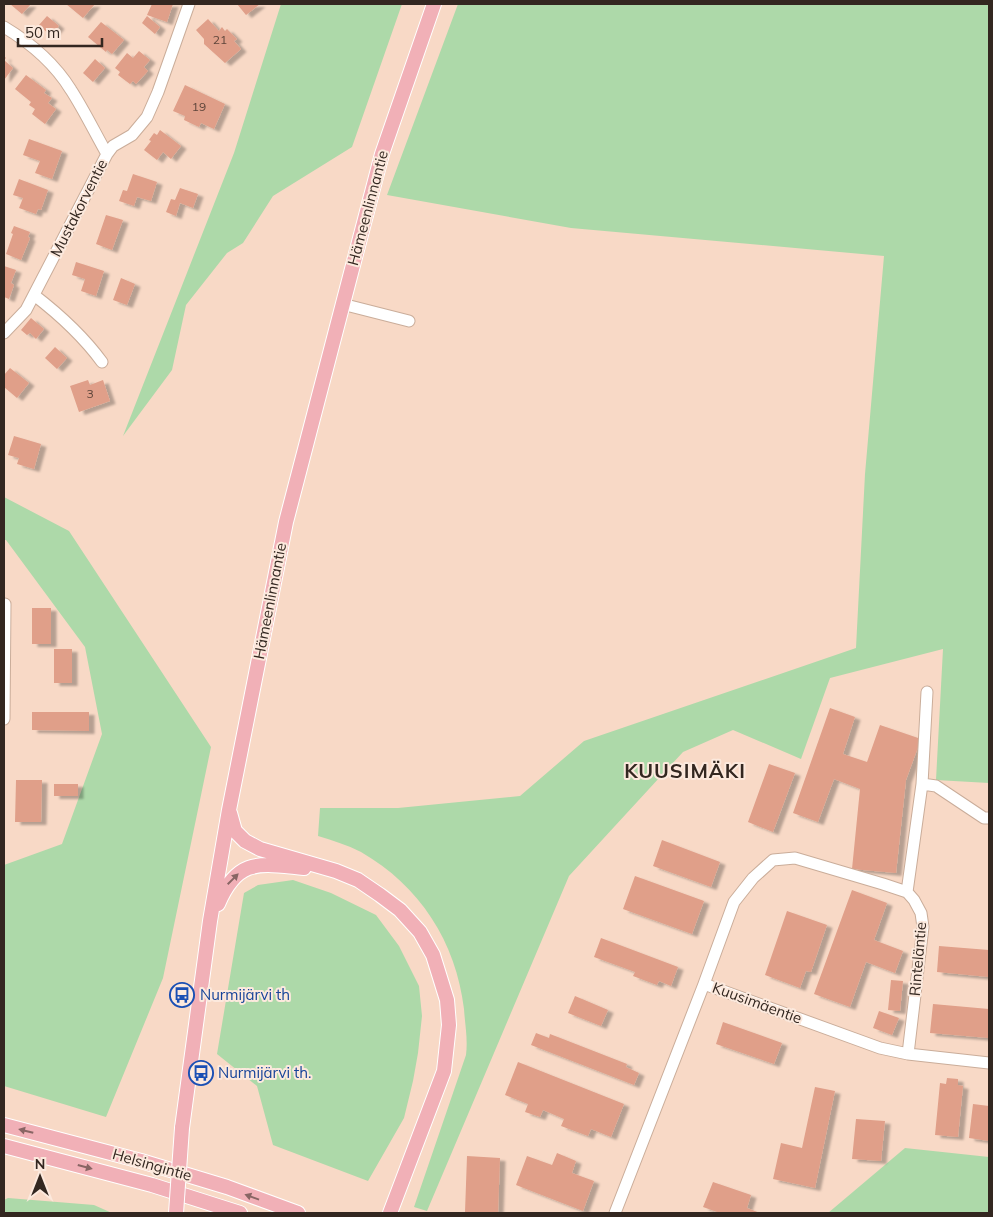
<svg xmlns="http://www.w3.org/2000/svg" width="993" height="1217" viewBox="0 0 993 1217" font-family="Mulish,sans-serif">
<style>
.green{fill:#add9a9}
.building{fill:#e09f89;filter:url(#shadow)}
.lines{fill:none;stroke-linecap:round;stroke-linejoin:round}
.minor-casing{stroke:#caad9a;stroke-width:13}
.major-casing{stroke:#fff;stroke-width:16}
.minor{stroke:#fff;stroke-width:11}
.major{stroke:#f1b0b7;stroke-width:14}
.major-bridge-casing{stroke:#fff;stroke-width:16;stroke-linecap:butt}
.major-bridge{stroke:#f1b0b7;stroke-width:14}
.oneway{fill:#886564}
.labels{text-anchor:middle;stroke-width:4;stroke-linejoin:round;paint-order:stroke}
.number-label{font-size:12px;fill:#5e453a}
.street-label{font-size:15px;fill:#332720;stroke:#fce9dd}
.transit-label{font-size:15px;fill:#164399;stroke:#fce9dd;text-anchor:start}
.district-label{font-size:20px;font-weight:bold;letter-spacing:1px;fill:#332720;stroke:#fce9dd}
</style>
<defs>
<filter id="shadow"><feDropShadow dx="5.5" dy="3" stdDeviation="1" flood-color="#0004"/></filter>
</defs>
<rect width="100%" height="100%" fill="#f8d9c6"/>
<path class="green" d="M281,4H402L352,147L273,196L243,243L227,253L186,305L172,370L123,436L234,153Z
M458,4H989V783L936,780L943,649L830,678L801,759L733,730L683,752L569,876L427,1211L414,1207L466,1055C468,1039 465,1025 464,1009C456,942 420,886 361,852C347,845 332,840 318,836L320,808H398L520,796L584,741L856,648L865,474L884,256L571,228L387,195Z
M4,497L69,531L211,747L163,978L106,1117L4,1086V865L62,844L102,734L85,647L6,540H4Z
M293,880L331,893L376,915L399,946L419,986L422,1016L418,1053L413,1081L404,1118L368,1181L273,1145L257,1086L217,1054L244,893L258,885Z
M905,1148L989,1157V1213H828Z
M8,1198L94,1205L112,1213H4V1200Z"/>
<path class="building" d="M10,4H31L22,14Z
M66,4H95L83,18Z
M152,4H173L167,22L147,15Z
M237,4H260L246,15Z
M47,16L59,26L51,36L39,25Z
M147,16L160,27L155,34L142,23Z
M208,19L219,31L222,27L225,31L227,29L237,39L234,41L241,49L225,63L204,44V39L196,30Z
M101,22L124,40L112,54L107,50L106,52L88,37Z
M139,51L150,60L144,67L148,71L136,84L133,81L130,84L118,75L120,72L115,68L127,53L133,58Z
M4,56L6,58L4,60L13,68L4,80Z
M95,59L105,68L93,82L83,73Z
M26,75L46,90L44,93L52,98L48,103L56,109L45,124L32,114L35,109L29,105L31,102L15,89Z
M185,85L225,104L214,129L201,123L199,127L184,120L185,116L173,111Z
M160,130L181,146L171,159L163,152L157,160L144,150L151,141L149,140L154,133L157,135Z
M29,139L62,151L52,179L35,173L40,161L23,155Z
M133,174L157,182L151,201L137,197L134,206L119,201L123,190L127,191Z
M19,179L48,190L41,210L38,209L36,214L19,208L23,198L13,195Z
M180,188L198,194L193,208L180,203L176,216L166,212L171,199L175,200Z
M106,215L123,220L112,250L96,244Z
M14,226L30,232L28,237L30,238L21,260L6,254L13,234L11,233Z
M76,262L104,271L96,296L81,291L85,279L72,275Z
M4,266L16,270L11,283L14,285L9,299L4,297Z
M121,278L135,284L127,305L113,300Z
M31,318L44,329L36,339L30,333L27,335L21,330Z
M55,347L67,358L57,369L45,358Z
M10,368L29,383L17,398L4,387V375Z
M88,380L90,385L103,380L110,401L79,412L70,386Z
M14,436L41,444L34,469L17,464L19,458L8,455Z
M32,608H51V644H32Z
M54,649H72V683H54Z
M830,708L855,717L843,754L867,762L880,725L921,739L906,780L896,873L852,869L860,789L834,779L818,822L793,813Z
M32,712H89V731L32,730Z
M769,764L795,773L773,832L748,822Z
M16,780H42L41,822H15Z
M54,784H78V796H54Z
M662,840L720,862L711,887L653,866Z
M635,876L704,901L692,934L623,909Z
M852,890L887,903L874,940L903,951L895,973L866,962L850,1007L814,994Z
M787,911L827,925L811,972L806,971L800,988L765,975Z
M601,938L678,967L671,986L659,981L657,985L633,976L635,972L594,957Z
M939,946L989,950V977L937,972Z
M891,980L903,981L900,1011L888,1010Z
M575,996L608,1010L601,1026L568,1013Z
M933,1004L989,1009V1038L930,1033Z
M879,1011L899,1018L892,1035L873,1028Z
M723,1022L782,1043L774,1064L716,1044Z
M536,1033L549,1038L550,1034L627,1064L626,1067L639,1073L634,1085L531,1045Z
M518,1062L624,1104L611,1137L591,1129L588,1136L561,1126L564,1119L543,1110L540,1117L525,1112L528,1104L505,1095Z
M947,1078L958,1079V1085L963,1086L958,1137L935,1135L940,1083L946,1084Z
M815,1087L835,1091L815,1188L773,1179L781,1143L802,1148Z
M973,1104L989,1106V1141L969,1138Z
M856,1119L885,1121L881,1161L852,1159Z
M557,1153L576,1161L572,1173L594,1181L583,1211L516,1185L527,1156L552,1165Z
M467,1156L500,1158L498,1213L465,1212Z
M713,1182L751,1195L747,1208L760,1213H720L703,1207Z"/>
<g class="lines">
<defs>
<path id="minor" d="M4,27C29,42 55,64 71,90C84,110 95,133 107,154
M34,295C60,315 83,336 102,362
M342,304L409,321
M4,333L26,310L107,154L113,146L132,135L147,117L158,92L189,4
M4,719L5,604
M922,784L936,786L984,818H989
M907,892L922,784L927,692
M704,984L734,902L753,878L773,860L795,858L883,884L907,892L914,900L921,913L923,927L908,1054
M615,1213L704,984L880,1048L908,1054L989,1063"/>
<path id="major" d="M230,813L235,831L245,841L260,849L336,871L358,880L380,895L400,910L420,932L433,955L447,1000L449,1025L444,1071L390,1213
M218,904C238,857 260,864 304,868
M4,1125L141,1161L227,1187L298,1213
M182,1128L210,921L229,810L286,522L382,154L434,4
M4,1146L152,1185L240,1213"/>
</defs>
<use href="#minor" class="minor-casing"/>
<use href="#major" class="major-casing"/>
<use href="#minor" class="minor"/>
<use href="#major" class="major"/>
<defs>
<path id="major-bridge" d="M176,1213L182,1128"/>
</defs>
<use href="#major-bridge" class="major-bridge-casing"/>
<use href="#major-bridge" class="major-bridge"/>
</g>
<defs><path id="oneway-solid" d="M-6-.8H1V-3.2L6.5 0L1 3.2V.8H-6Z" transform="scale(1.25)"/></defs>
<g class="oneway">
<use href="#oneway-solid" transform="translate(233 879) rotate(-45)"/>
<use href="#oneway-solid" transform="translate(26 1131) rotate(-166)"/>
<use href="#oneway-solid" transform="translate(85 1167) rotate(15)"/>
<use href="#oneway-solid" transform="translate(252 1197) rotate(-160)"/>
</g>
<defs>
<symbol id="bus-ring" viewBox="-11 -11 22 22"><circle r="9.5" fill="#fce9dd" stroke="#1a4fb4" stroke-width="1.5"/><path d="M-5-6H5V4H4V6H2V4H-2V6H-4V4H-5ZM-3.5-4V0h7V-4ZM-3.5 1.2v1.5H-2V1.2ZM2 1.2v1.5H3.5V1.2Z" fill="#1a4fb4"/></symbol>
</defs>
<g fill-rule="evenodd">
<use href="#bus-ring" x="168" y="981" width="28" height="28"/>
<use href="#bus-ring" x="187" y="1059" width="28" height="28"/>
</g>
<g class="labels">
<g class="number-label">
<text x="220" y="44">21</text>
<text x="199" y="111">19</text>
<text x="90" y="398">3</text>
</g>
<g class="street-label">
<text transform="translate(79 208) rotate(-63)" y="5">Mustakorventie</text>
<text transform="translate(368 208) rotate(-75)" y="5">Hämeenlinnantie</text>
<text transform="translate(270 601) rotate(-79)" y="5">Hämeenlinnantie</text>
<text transform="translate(918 959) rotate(-85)" y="5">Rinteläntie</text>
<text transform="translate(757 1003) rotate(20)" y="5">Kuusimäentie</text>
<text transform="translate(152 1165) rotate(16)" y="5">Helsingintie</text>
</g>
<g class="transit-label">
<text x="200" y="1000">Nurmijärvi th</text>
<text x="218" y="1078">Nurmijärvi th.</text>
</g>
<g class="district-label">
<text x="685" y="778">KUUSIMÄKI</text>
</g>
</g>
<rect width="993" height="1217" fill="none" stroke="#332720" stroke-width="10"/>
<g transform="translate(40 1177)" stroke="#fce9dd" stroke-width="4" paint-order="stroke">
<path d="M0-4L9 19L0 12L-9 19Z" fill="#332720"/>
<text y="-8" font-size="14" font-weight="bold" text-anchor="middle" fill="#332720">N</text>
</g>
<path d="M18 38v8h84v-8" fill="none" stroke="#332720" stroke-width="2.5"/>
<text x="25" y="38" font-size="15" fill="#332720" stroke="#fce9dd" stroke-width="4" paint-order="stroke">50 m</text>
</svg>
